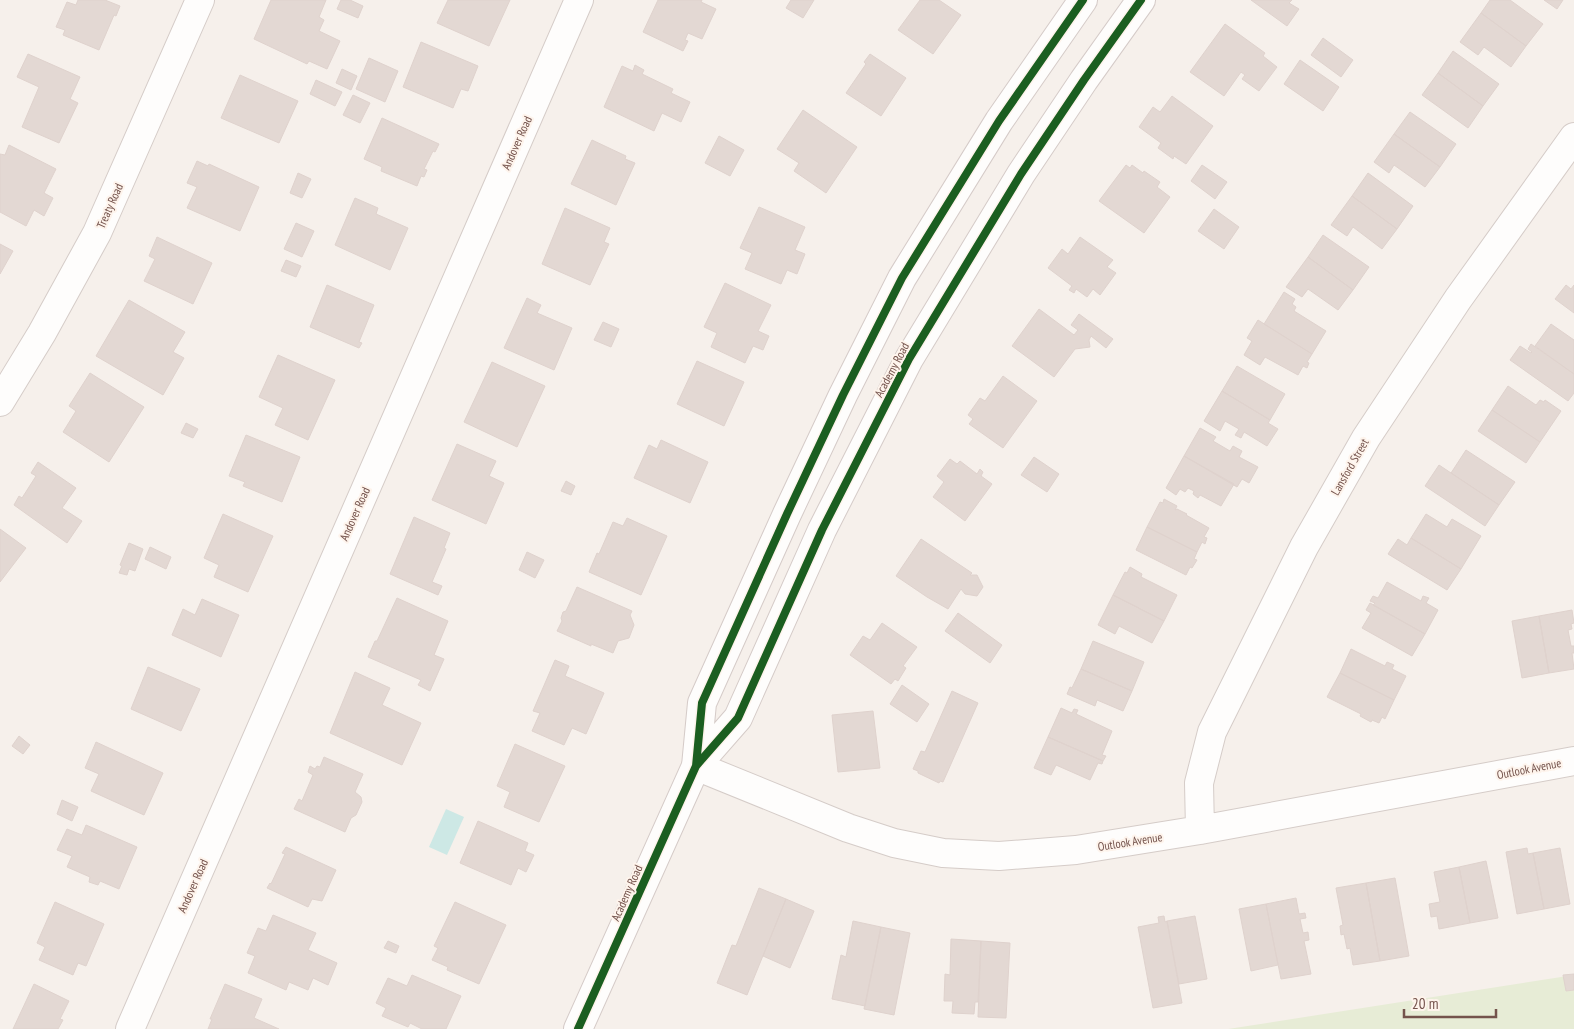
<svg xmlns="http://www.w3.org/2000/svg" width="1574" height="1029" viewBox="0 0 1574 1029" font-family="'PT Sans Narrow',sans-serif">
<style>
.green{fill:#e7ecd6}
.water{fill:#cde8e5}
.building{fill:#e3d8d3;stroke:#dfd2cd}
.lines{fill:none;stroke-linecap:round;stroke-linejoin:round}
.street-casing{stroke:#d5ccc8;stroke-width:30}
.secondary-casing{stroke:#d5cbc8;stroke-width:30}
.street{stroke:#fefdfc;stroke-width:28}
.secondary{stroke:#fefdfc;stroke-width:28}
.cycleway-casing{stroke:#fef4ec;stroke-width:11}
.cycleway{stroke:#1b5e20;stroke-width:8}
.labels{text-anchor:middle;stroke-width:4;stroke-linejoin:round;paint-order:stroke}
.street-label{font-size:12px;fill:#74534c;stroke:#fef4ec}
</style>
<rect width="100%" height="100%" fill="#f6f0eb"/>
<path class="green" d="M1574,975V1029H1228Z"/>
<path class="water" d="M446,809L464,817L447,855L429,847Z"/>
<path class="building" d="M78,0H105L120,6L116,16L114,15L99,50L63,35L65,30L56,27L67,2L76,5Z
M271,0H326L319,17L324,20L319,31L340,41L327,69L309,61L307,64L254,39Z
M341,0H350L363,6L358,18L337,9Z
M448,0H510L489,46L437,23Z
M658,0H702L701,2L716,9L702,39L688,33L685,40L688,41L683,51L643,32Z
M791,0H814L803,18L786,8Z
M920,0H939L961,15L933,54L898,30Z
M1251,0H1292L1289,3L1299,9L1287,26Z
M1490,0H1510L1543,24L1526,46L1481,13Z
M1544,0H1563L1557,9Z
M1481,13L1526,46L1511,67L1484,47L1478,55L1460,42Z
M1225,24L1265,53L1263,56L1277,67L1259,91L1242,79L1245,75L1241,72L1224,96L1190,72Z
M1323,38L1353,60L1341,77L1311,55Z
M421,42L478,66L468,91L461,89L453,108L403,87Z
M1453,51L1499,84L1483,106L1438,73Z
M28,54L80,77L70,99L78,103L59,143L22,127L39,87L17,77Z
M870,54L906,78L881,116L846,93L866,64L864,62Z
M369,58L398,71L385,102L356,89Z
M1300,60L1339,87L1323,111L1284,84Z
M635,65L644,70L642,74L673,89L671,93L690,102L681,122L662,113L654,131L604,107L622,66L633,71Z
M342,69L357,76L351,90L336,83Z
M1438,73L1483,106L1468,128L1422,95Z
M240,75L298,101L279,143L221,118Z
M316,80L342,92L335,106L310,94Z
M353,95L370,103L360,123L343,115Z
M1172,96L1213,126L1186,164L1174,156L1173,159L1158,148L1161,143L1139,127L1153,107L1160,112Z
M803,110L857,147L826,193L794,171L799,163L777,149Z
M1410,112L1456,144L1440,167L1394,134Z
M382,118L439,144L435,152L433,151L424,169L427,170L424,177L421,176L417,186L381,171L382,167L364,159Z
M1394,134L1440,167L1425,187L1394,165L1389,173L1374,162Z
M719,136L744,150L730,176L705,163Z
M592,140L626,156L625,159L635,163L616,205L571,184Z
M9,145L56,169L44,193L53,198L44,216L34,210L26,226L0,212V154L5,155Z
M197,161L208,166L209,164L259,187L240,231L187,208L197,187L187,183Z
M1126,165L1130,168L1132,165L1143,173L1144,171L1160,182L1157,187L1170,197L1144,233L1099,201Z
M1202,165L1227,182L1215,199L1191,181Z
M298,173L311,179L302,198L290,193Z
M1368,173L1413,206L1397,229L1352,196Z
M1352,196L1397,229L1382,249L1353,227L1347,236L1331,225Z
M355,198L378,208L376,214L408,228L390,270L335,245Z
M759,207L805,227L795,250L805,254L797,274L787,270L781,284L745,269L752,253L740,248Z
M565,208L610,228L604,242L609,244L590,285L542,264Z
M1214,209L1239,227L1224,249L1198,231Z
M296,223L314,231L302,257L284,249Z
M1323,235L1369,267L1353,290L1308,257Z
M157,237L212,263L193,304L144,281L155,259L149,256Z
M1080,237L1113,260L1107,267L1116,273L1100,295L1093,289L1087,297L1076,289L1074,293L1069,290L1072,286L1048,268L1062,249L1068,254Z
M0,244L13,251L0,274Z
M1308,257L1353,290L1338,310L1308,289L1302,297L1286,287Z
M286,260L301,266L296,277L281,271Z
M725,283L771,305L758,331L769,336L763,350L753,346L745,363L711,347L717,333L704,327Z
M327,285L374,305L359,342L362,343L359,348L310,327Z
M1566,285L1571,289L1574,285V313L1555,299Z
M1284,292L1295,299L1292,304L1296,307L1294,311L1326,331L1312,354L1264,324Z
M527,298L541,305L537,313L572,328L554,370L504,348Z
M129,300L185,332L173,352L184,358L163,395L96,356Z
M1039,309L1074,335L1078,330L1071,325L1079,314L1113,339L1106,348L1091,336L1089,340L1090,347L1075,349L1054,377L1012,346Z
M1258,320L1312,354L1307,362L1309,363L1307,368L1303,366L1298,375L1265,357L1260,365L1244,355L1252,341L1247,338Z
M603,322L619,329L611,347L594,340Z
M1551,324L1574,340V374L1535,346Z
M1531,344L1574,374V393L1568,401L1510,360L1520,346L1531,353L1532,352L1528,349Z
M278,355L335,380L308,440L275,425L283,408L259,397Z
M697,361L744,382L724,426L677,404Z
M492,362L545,386L517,447L464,422Z
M1237,366L1285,394L1270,420L1222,391Z
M90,373L144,407L109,462L63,432L76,411L69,406Z
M1003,376L1037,401L1003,448L969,424L973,419L968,415L980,398L985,401Z
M1508,386L1536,405L1540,400L1544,402L1545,400L1561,411L1540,442L1492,410Z
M1222,391L1270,420L1268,423L1278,429L1267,446L1244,432L1241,438L1235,435L1239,429L1225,421L1220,431L1204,421Z
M1492,410L1540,442L1526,463L1478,431Z
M186,423L198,429L193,438L181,433Z
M1200,428L1216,437L1213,441L1230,451L1233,446L1242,451L1239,457L1258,467L1249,483L1242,479L1237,487L1184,456Z
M246,435L300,457L282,502L243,486L245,482L229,476Z
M661,440L708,462L690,503L634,478L649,445L657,449Z
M457,444L496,461L489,476L504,483L486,524L432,500Z
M1466,450L1515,482L1499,505L1451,473Z
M1184,456L1234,484L1221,506L1200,495L1198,498L1193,494L1194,491L1188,488L1185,492L1180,489L1176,495L1166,488Z
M1034,457L1059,474L1047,492L1021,475Z
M950,459L957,464L960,461L977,474L980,469L983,472L981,476L992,484L965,521L933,497L944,482L937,476Z
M38,462L76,488L62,508L82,521L67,543L14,505L19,496L22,498L36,476L31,473Z
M1439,465L1499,505L1485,526L1425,486Z
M566,481L575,486L571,495L561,491Z
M1164,499L1177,506L1175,510L1177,509L1187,514L1186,515L1209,528L1204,537L1207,538L1205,544L1202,542L1197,552L1147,527L1160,502L1163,503Z
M223,514L273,536L248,592L214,577L219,565L204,558Z
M1426,514L1447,527L1452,519L1481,536L1461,569L1411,538Z
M414,517L450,533L444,548L446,549L432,582L442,586L438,595L390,574Z
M627,518L667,536L641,595L589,572L597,553L599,554L613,522L623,526Z
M1147,527L1197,552L1194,559L1197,560L1192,568L1190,567L1186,575L1136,550Z
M0,529L26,548L0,582Z
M1411,538L1461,569L1447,590L1388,554L1398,539L1407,545Z
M921,539L972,573L970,575H977L983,587L977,596L965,594L961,589L948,609L927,597L896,576Z
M129,543L143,549L135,571L129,569L127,575L119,573L122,566L120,565Z
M150,547L171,557L166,569L145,559Z
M527,552L544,560L535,578L519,570Z
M1130,567L1142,574L1141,577L1177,595L1164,621L1113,595L1125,572L1127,573Z
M1387,582L1421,601L1423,596L1429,598L1426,603L1438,610L1425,634L1373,605L1375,603L1370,601L1373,596L1378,598Z
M577,587L632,611L630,615L634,625L629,638L618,641L613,653L591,644V646L557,631L562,621L561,618L563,612L566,611Z
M1113,595L1164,621L1152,643L1119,626L1115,634L1098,625Z
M397,598L448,621L434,655L444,659L430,691L418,685L421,680L368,657L375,641H377Z
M202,599L239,615L221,657L172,635L183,609L195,615Z
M1370,603L1425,634L1412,656L1362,628L1371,613L1366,610Z
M1572,610L1574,623L1571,624L1572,629L1568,630L1571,646H1574V653H1572L1574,669L1549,673L1539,616Z
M958,613L1002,645L990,663L945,631Z
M1539,616L1549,673L1522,678L1512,621Z
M882,623L917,647L903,666L906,668L898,681L895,679L891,684L850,655L863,636L870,640Z
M1093,641L1144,662L1132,691L1081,669Z
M1351,649L1385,666L1387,662L1394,665L1392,669L1406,676L1394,700L1340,673Z
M555,660L569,666L565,676L604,693L586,734L572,728L564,745L532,731L540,713L533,711Z
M148,667L200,689L181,731L131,709Z
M1081,669L1132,691L1123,711L1097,700L1095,706L1067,694L1070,687L1072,688Z
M355,672L390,688L382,705L421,723L402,765L330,733Z
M1340,673L1394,700L1385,719L1382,717L1379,723L1372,720L1371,722L1360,716L1361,714L1327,697Z
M902,685L929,704L917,722L890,704Z
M952,691L978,703L943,782L940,781L939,783L918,773V771L913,769L921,751L925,752Z
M1061,708L1072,713L1074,709L1078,710L1076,714L1112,731L1102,755L1106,756L1103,761L1048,737Z
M873,711L880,768L838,772L832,715Z
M19,736L30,745L23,754L12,746Z
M1048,737L1103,761L1102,764L1098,763L1090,780L1056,765L1051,775L1034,768Z
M96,742L163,773L144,815L91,791L99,774L85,768Z
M515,744L565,766L539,822L504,807L510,792L497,786Z
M324,757L363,774L355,792L361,797L362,802L356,815L351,818L345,832L294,809L299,799L302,801L313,775L308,772L310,766L315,769L317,766L320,767Z
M62,800L78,807L72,821L57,814Z
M478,821L528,843L525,851L534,855L526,872L518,868L511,885L460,863Z
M86,825L137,847L119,889L100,881L98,885L89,882L90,877L67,867L72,856L57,850L67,829L82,835Z
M286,847L336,870L322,901L312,899L308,907L267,888L270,883L271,884L285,854L282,853Z
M1527,848L1528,854L1533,853L1544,909L1517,914L1506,852Z
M1560,848L1570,904L1544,909L1533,853Z
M1486,861L1498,918L1470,923L1459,867Z
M1459,867L1470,923L1439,929L1437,916L1431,917L1429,904L1440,902L1434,872Z
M1395,878L1409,956L1380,961L1366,883Z
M1366,883L1380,961L1353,965L1350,948L1347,949L1344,934L1341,935L1340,926L1343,925L1336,888Z
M759,888L786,899L747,995L717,983L732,945L736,946Z
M1296,898L1299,914L1305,913L1306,918L1300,919L1303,933L1308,932L1309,940L1304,941L1311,974L1281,979L1266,904Z
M786,899L814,911L790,968L763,956Z
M55,902L104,924L86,966L78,963L73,975L39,960L45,947L37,943Z
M455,902L506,925L479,984L447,970L448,967L432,960L438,948L434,946Z
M1266,904L1278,965L1251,971L1239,909Z
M273,915L316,933L308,950L337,963L328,985L313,978L308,990L289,982L286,990L248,973L255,956L247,953L258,928L266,931Z
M1164,916L1165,922L1167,921L1182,1003L1153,1008L1138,927L1159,923L1158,917Z
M1195,916L1207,979L1179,984L1167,921Z
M853,921L881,927L865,1006L832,999L841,955L846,957Z
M881,927L910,933L894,1015L864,1009Z
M951,939L981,941L978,1002H975L974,1014L952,1013L953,1001H944L945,974L950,975Z
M388,941L399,946L396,953L384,948Z
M981,941L1010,943L1006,1018L978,1017Z
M1574,974V990L1566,991L1563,975Z
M412,975L461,996L446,1029H422L410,1023L408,1027L382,1016L386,1008L376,1003L388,978L407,986Z
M34,984L69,1001L60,1019L63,1020L58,1029H13Z
M225,984L262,999L254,1018L279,1029H208L212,1019H210Z"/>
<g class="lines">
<defs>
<path id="street" d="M0,402L42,333L97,233L200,0
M696,766L848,828L894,843L943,853L999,856L1076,850L1200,830L1574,761
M1200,830L1199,783L1212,732L1304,547L1366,438L1458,299L1574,137
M130,1029L579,0"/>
<path id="secondary" d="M696,766L702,703L787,514L843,395L902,278L999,121L1083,0
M578,1029L696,766L738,718L822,530L909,359L1021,174L1084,80L1141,0"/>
</defs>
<use href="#street" class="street-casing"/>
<use href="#secondary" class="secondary-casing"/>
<use href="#street" class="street"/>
<use href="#secondary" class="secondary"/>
<defs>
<path id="cycleway" d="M696,766L702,703L787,514L843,395L902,278L999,121L1083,0
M578,1029L696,766L738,718L822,530L909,359L1021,174L1084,80L1141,0"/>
</defs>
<use href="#cycleway" class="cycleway-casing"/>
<use href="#cycleway" class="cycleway"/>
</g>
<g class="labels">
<g class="street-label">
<text transform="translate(517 143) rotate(-66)" y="4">Andover Road</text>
<text transform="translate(110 206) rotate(-66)" y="4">Treaty Road</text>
<text transform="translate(892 370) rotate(-62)" y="4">Academy Road</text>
<text transform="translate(1350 467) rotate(-60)" y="4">Lansford Street</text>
<text transform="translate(355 514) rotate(-66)" y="4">Andover Road</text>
<text transform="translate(1529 769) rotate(-11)" y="4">Outlook Avenue</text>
<text transform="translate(1130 842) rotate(-9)" y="4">Outlook Avenue</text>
<text transform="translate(193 886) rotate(-66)" y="4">Andover Road</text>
<text transform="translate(627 893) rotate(-66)" y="4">Academy Road</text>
</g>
</g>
<path d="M1404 1009v8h92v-8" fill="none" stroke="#74534c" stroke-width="2.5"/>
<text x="1412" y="1009" font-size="15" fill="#74534c" stroke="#fef4ec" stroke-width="4" paint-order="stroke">20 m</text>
</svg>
